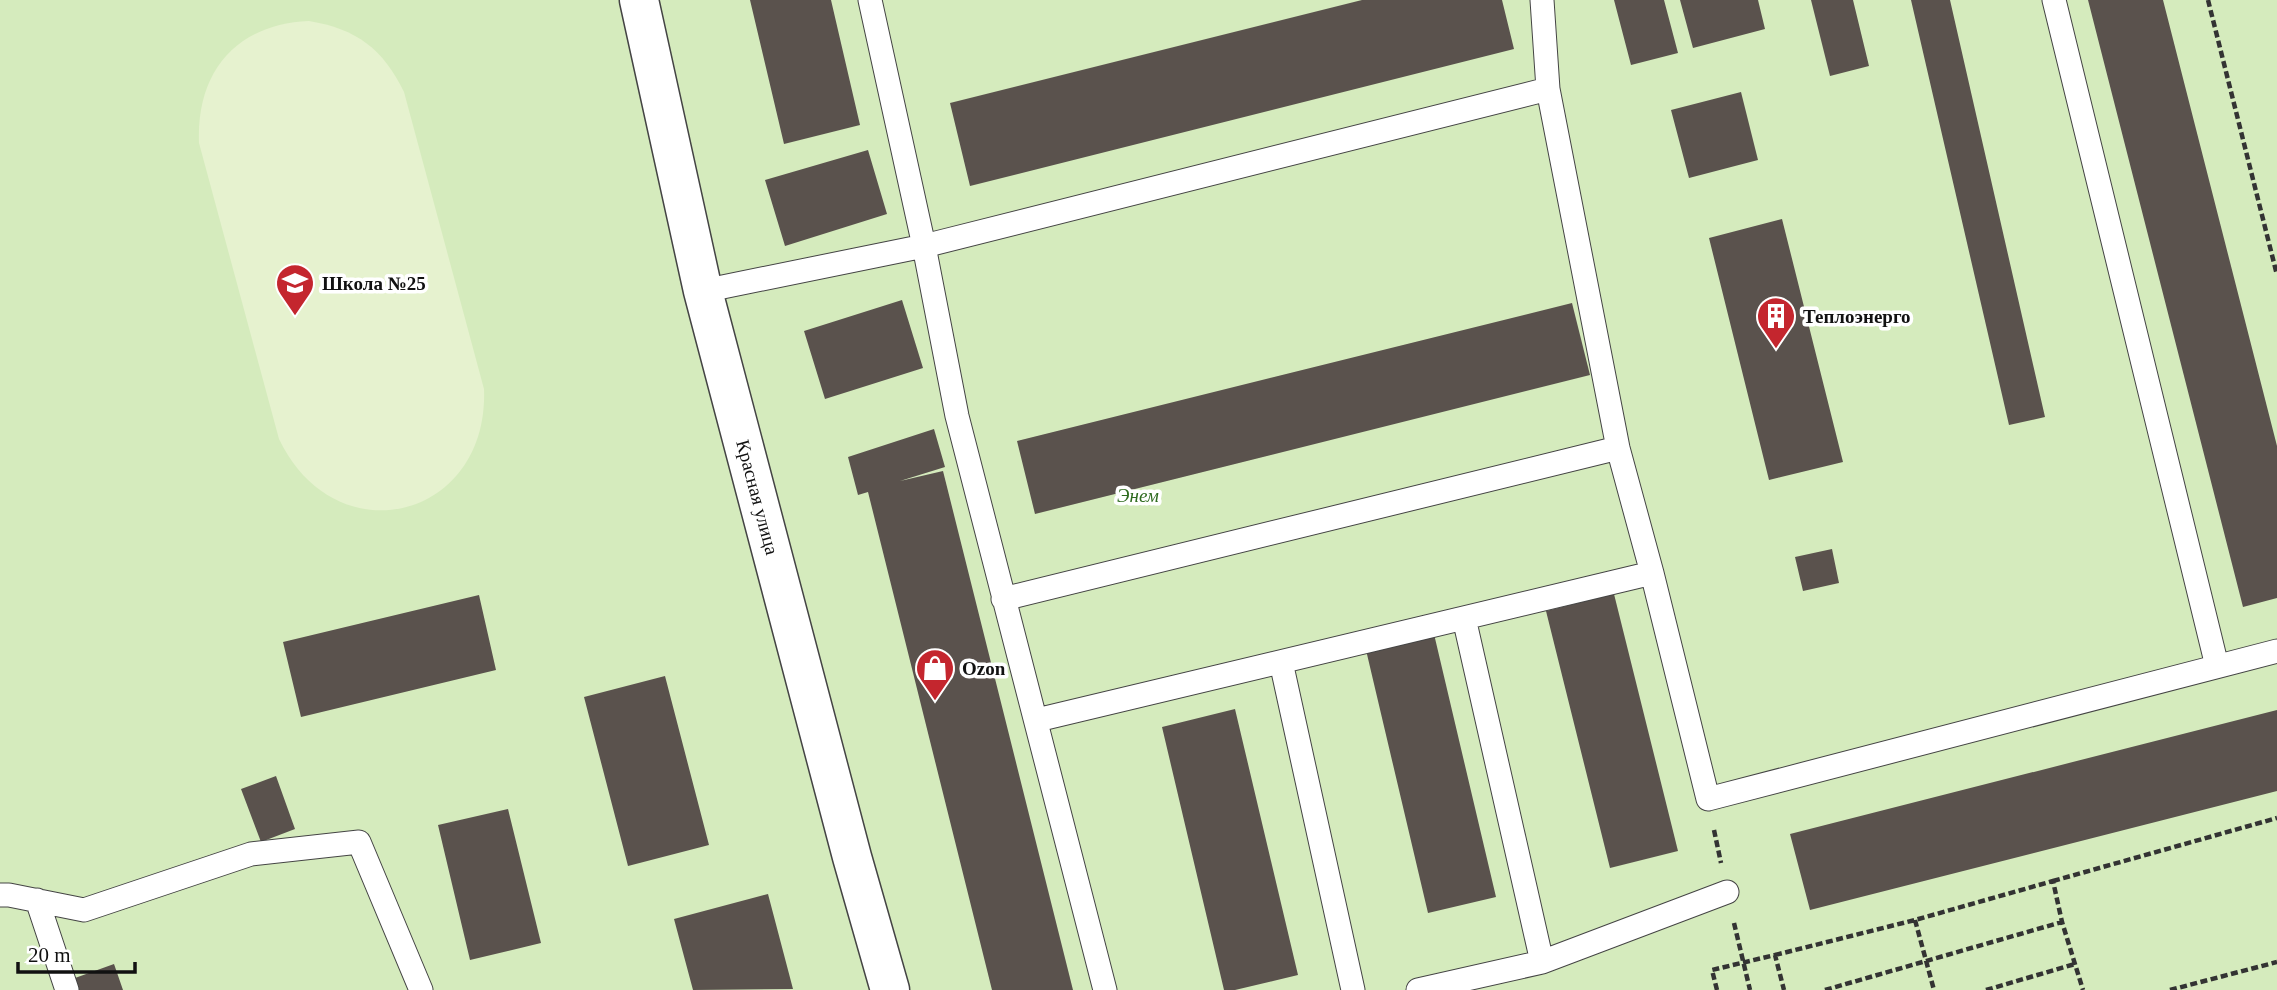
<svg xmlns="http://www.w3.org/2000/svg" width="2277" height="990" viewBox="0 0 2277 990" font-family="'Times New Roman',serif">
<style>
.green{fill:#d5ebbd}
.pitch{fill:#e6f2cf}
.building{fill:#5a524d}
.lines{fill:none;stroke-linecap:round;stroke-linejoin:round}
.service-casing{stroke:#444;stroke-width:25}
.minor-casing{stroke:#444;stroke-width:41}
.path{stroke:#333;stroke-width:4.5;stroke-dasharray:7 3.5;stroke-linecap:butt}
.service{stroke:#fff;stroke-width:23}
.minor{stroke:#fff;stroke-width:38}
.labels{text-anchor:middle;stroke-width:7;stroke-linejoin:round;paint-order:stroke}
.poi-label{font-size:19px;font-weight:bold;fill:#111;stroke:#fff;text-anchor:start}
.park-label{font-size:19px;font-style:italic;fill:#2f6b1f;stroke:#fff}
.street-label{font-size:19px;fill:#111;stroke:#fff}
</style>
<rect width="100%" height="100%" fill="#fffdf5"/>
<path class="green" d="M0,0H2277V990H0Z"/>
<path class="pitch" d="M309,21C357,29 383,49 404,92L484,389C489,519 336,558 279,439L199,143C196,71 237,24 309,21Z"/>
<path class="building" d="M750,0H831L860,125L784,144Z
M1362,0H1502L1514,49L970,186L950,103Z
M1614,0H1664L1678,53L1631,65Z
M1680,0H1758L1765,29L1693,48Z
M1811,0H1853L1869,66L1830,76Z
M1911,0H1950L2045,417L2009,425Z
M2088,0H2163L2277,446V598L2243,607Z
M1741,92L1758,160L1689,178L1671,110Z
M868,150L887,214L785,246L765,180Z
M1782,219L1843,462L1769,480L1709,238Z
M902,300L923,368L825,399L804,331Z
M1572,303L1590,375L1035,514L1017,441Z
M934,429L945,467L900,481L943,471L1073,990H992L868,492L858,495L848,457Z
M1832,549L1839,583L1803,591L1795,557Z
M1614,594L1678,851L1610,868L1546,611Z
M479,595L496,670L301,717L283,642Z
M1434,634L1496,897L1428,913L1366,650Z
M665,676L709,845L628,866L584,697Z
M1235,709L1298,975L1235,990H1224L1162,727Z
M2277,710V791L1810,910L1790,834Z
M276,776L295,829L261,842L241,789Z
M508,809L541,943L470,960L438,825Z
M768,894L793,989L693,990L674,919Z
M114,964L123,990H79L75,978Z"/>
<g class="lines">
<defs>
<path id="service" d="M870,0L924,246L957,416L1105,990
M2054,0L2217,666
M1548,89L1618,448L1652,573L1708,799L2277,651
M703,291L924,246L1548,89L1542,0
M1003,599L1618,448
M1464,618L1542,962
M1281,662L1353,990
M1037,720L1652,573
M0,895H9L84,910L251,854L359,842L421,990
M37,900L67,990
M1418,990L1542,962L1727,892"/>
<path id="minor" d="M639,0L703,291L852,857L890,990"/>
</defs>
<use href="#service" class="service-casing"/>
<use href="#minor" class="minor-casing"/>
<path class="path" d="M2208,0L2277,275
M1714,830L1721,863
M2053,881L2277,818
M1915,920L1934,990
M1734,923L1750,990
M1775,955L1915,920L2053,881L2062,922L2083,990
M1717,990L1712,970L1775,955L1784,990
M1825,990L2062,922
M1986,990L2075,964
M2170,990L2277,962"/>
<use href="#service" class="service"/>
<use href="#minor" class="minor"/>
</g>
<defs>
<symbol id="school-pin" viewBox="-11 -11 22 30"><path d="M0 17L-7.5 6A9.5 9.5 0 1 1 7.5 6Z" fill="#c4262e" stroke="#fff"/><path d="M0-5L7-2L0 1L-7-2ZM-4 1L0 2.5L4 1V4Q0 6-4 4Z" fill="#fff"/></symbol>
<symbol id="building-pin" viewBox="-11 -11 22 30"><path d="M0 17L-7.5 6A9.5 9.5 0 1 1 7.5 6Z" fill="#c4262e" stroke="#fff"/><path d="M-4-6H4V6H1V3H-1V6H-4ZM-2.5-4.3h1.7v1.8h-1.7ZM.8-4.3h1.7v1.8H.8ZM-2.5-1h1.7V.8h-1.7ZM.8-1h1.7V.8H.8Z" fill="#fff"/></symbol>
<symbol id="shop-pin" viewBox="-11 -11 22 30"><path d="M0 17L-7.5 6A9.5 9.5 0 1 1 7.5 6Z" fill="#c4262e" stroke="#fff"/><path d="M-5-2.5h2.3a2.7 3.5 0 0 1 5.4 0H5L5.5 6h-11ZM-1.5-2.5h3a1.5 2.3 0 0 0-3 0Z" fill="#fff"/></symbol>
</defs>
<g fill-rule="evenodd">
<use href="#school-pin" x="273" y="261" width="44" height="60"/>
<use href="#building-pin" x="1754" y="294" width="44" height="60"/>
<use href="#shop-pin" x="913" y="646" width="44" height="60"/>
</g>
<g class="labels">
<g class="poi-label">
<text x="322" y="290">Школа №25</text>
<text x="1803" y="323">Теплоэнерго</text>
<text x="962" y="675">Ozon</text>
</g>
<g class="park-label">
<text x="1138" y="502">Энем</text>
</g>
<g class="street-label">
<text transform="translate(758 497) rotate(75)" y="7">Красная улица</text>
</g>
</g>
<path d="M18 962v10h117v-10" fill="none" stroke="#111111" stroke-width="3.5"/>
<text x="28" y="962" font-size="21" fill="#111111" stroke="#ffffff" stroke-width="5" paint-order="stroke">20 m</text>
</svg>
